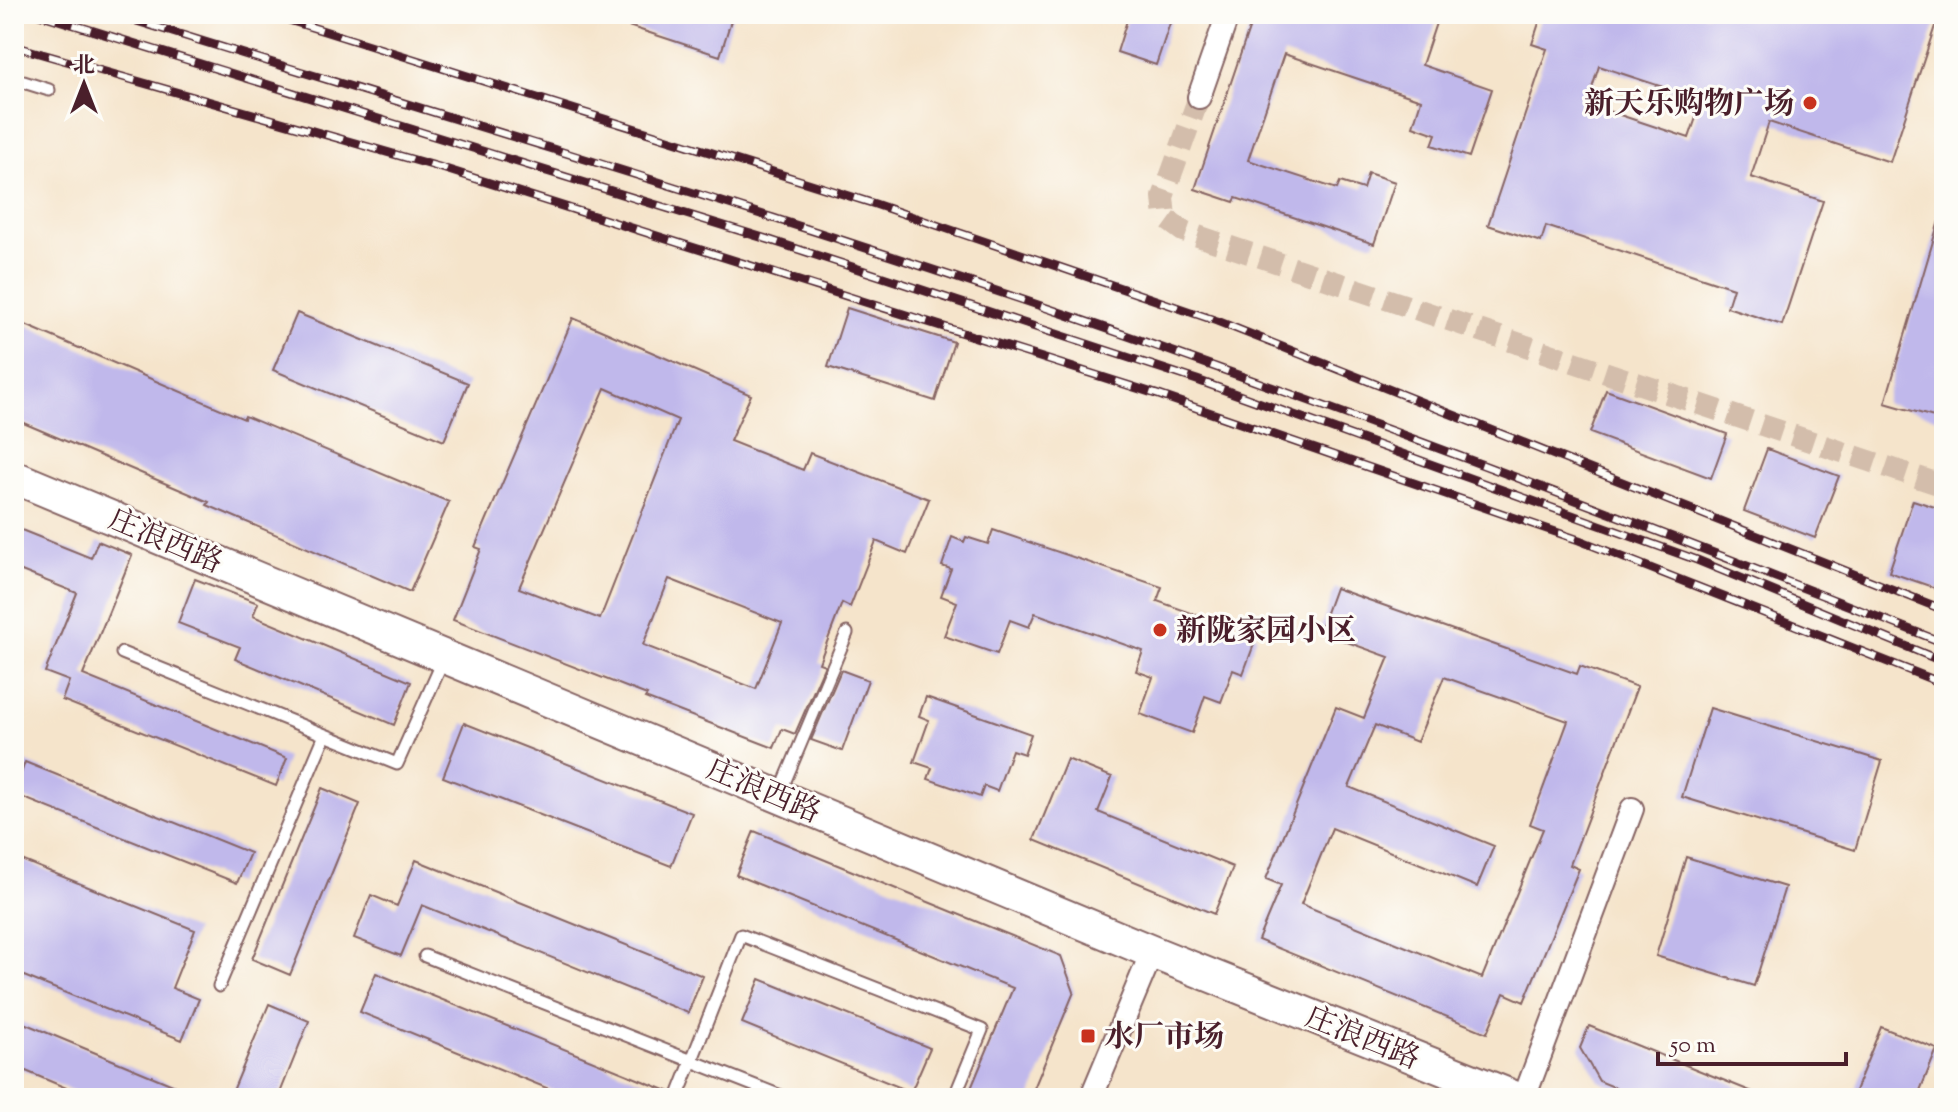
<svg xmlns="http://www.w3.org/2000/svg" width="1958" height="1112" viewBox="0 0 1958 1112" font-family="'Sorts Mill Goudy','Noto Serif SC',serif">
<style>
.building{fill:#c0b8eb;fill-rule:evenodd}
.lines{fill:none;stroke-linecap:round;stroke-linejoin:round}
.street-tunnel{stroke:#d3bdab;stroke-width:22;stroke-dasharray:22 11;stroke-linecap:butt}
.lane-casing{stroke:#866463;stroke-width:15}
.street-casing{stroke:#866463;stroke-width:26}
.secondary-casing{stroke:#866463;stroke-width:36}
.lane{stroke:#fff;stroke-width:11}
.street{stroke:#fff;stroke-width:22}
.secondary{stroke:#fff;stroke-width:32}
.rail-casing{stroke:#4a1f2b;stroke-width:9}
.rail{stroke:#fdfcf7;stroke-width:6;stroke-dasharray:18;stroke-linecap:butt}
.poi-dot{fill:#c8321e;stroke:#fdfcf7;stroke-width:3}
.labels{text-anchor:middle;stroke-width:6;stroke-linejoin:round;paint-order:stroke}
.poi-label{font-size:30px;font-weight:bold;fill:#4a1f2b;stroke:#fdfcf7;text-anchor:start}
.street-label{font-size:30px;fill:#4a1f2b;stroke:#fdfcf7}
</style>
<rect width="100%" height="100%" fill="#fdfcf7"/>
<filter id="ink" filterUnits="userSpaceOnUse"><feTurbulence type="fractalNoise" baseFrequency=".0125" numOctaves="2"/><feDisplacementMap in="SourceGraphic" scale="16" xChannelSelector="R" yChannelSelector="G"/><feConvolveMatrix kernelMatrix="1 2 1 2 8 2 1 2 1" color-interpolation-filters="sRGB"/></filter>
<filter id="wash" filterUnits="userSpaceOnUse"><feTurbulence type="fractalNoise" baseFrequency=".006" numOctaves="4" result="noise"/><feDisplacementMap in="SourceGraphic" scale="32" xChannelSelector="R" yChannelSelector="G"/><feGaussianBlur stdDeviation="1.8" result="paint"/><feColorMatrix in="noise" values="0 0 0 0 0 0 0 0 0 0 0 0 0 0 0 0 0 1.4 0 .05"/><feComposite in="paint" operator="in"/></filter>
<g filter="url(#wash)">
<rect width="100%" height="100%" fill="#f5e4cb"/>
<g id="blocks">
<path class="building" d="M605,14H733L720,56L604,18Z
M1129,14H1173L1156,65L1117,52Z
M1254,14H1439L1422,65L1492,89L1469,157L1432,145L1436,134L1413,126L1421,100L1284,54L1248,160L1337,189L1340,182L1363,189L1368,173L1395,182L1374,244L1236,198L1234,202L1195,189Z
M1542,14H1939L1890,162L1769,122L1751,177L1823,201L1782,325L1727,307L1733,288L1546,226L1541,242L1488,225L1547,49L1532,44ZM1599,66L1702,100L1689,138L1587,104Z
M1939,221L1944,222V420L1885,403Z
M847,308L954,342L935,401L828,367Z
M297,313L468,383L444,441L273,370Z
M573,318L751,395L730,441L803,470L810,453L929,499L907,554L876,541L850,607L842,603L819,663L825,665L795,734L782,729L774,748L645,698L647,695L453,620L481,549L475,547ZM605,388L678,420L600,619L519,588ZM669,579L782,623L756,689L643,645Z
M14,320L244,419L245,416L449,502L410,592L207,505L209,502L14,419Z
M1606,390L1727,434L1711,478L1590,433Z
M1767,449L1839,476L1815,538L1744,511Z
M1913,500L1944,510V591L1889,572Z
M14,527L91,558L98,541L132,555L83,675L287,758L276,786L62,700L69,681L45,672L77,593L14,568Z
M993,530L1162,587L1157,601L1257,636L1243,674L1233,670L1221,702L1205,696L1192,733L1140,714L1153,677L1136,671L1143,651L1035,613L1029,627L1010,620L997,654L944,636L957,602L941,596L951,569L942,566L952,537L964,542L966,537L988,544Z
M195,579L258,603L253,616L411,682L394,725L235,659L240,647L178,623Z
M1335,588L1577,674L1580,666L1637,687L1570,865L1579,869L1524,1002L1504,993L1487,1033L1258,940L1281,885L1266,879L1336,707L1364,718L1389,657L1319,632ZM1444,677L1568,721L1530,824L1543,829L1482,978L1301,904L1332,828L1477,887L1494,846L1349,787L1375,725L1417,742Z
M841,670L868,680L842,751L811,740Z
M926,697L1031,734L1024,754L1012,750L997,791L984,786L980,797L928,779L932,768L914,762L929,720L919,716Z
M1710,708L1882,761L1855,850L1682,797Z
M464,723L692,813L671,866L443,777Z
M1067,759L1112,777L1098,812L1233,867L1214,914L1034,840Z
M25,762L250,853L237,883L14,794Z
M322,788L360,804L290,975L252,959Z
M754,831L1061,956L1074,992L1030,1098H967L1013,988L736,875Z
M14,857L195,930L172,988L199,999L182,1040L14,972Z
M1686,857L1785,887L1754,986L1656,956Z
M416,860L703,976L688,1013L422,905L401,956L354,938L371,895L397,906Z
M376,973L670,1092L669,1098H571L360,1012Z
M760,979L930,1048L911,1092L742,1023Z
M269,1004L309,1021L278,1098H230Z
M14,1019L204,1098H90L14,1066Z
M1589,1026L1765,1097V1098H1641L1599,1081L1580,1048Z
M1881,1027L1937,1049L1917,1098H1852Z"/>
</g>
</g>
<g filter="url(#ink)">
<use href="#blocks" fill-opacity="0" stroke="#866463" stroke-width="2"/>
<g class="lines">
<path class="street-tunnel" d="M1199,97L1163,197L1165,218L1183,231L1944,486"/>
<defs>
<path id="lane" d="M14,79L49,90
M122,653L397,764L443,661
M779,795L847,633
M425,956L786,1098
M219,986L325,735
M677,1098L741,935L982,1030L954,1098"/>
<path id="street" d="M1199,97L1228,14
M1091,1098L1152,952
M1524,1098L1632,809"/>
<path id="secondary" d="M14,477L1152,952L1516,1098"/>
</defs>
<use href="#lane" class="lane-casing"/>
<use href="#street" class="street-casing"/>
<use href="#secondary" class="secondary-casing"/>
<use href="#lane" class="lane"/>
<use href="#street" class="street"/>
<use href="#secondary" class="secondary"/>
<defs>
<path id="rail" d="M39,14L770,240L1197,380L1697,560L1944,662
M114,14C479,127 847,235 1207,364C1455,452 1700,547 1944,643
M270,14L875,204L1217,321L1944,610
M14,46L439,167L1159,395L1579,540L1944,684"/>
</defs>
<use href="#rail" class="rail-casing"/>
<use href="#rail" class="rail"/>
</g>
</g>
<g class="poi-dot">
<circle cx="1810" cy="103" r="8"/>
<circle cx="1160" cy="630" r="8"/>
<rect x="1080" y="1028" width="16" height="16" rx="4"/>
</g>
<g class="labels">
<g class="poi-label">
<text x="1794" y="113" text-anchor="end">新天乐购物广场</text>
<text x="1176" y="640">新陇家园小区</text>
<text x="1104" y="1046">水厂市场</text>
</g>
<g class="street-label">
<text transform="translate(166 540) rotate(23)" y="10">庄浪西路</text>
<text transform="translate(764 790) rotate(23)" y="10">庄浪西路</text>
<text transform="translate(1363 1037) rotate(22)" y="10">庄浪西路</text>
</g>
</g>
<rect width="1958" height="1112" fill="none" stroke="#fdfcf7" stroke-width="48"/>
<g transform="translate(84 84)" stroke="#fdfcf7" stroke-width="6" paint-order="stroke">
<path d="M0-6L14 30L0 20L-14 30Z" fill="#4a1f2b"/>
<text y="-12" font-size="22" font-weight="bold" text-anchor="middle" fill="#4a1f2b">北</text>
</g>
<path d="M1658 1052v12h188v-12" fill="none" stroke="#4a1f2b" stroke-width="4"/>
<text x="1670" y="1052" font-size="24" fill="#4a1f2b" stroke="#fdfcf7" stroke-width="6" paint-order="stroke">50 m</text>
</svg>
